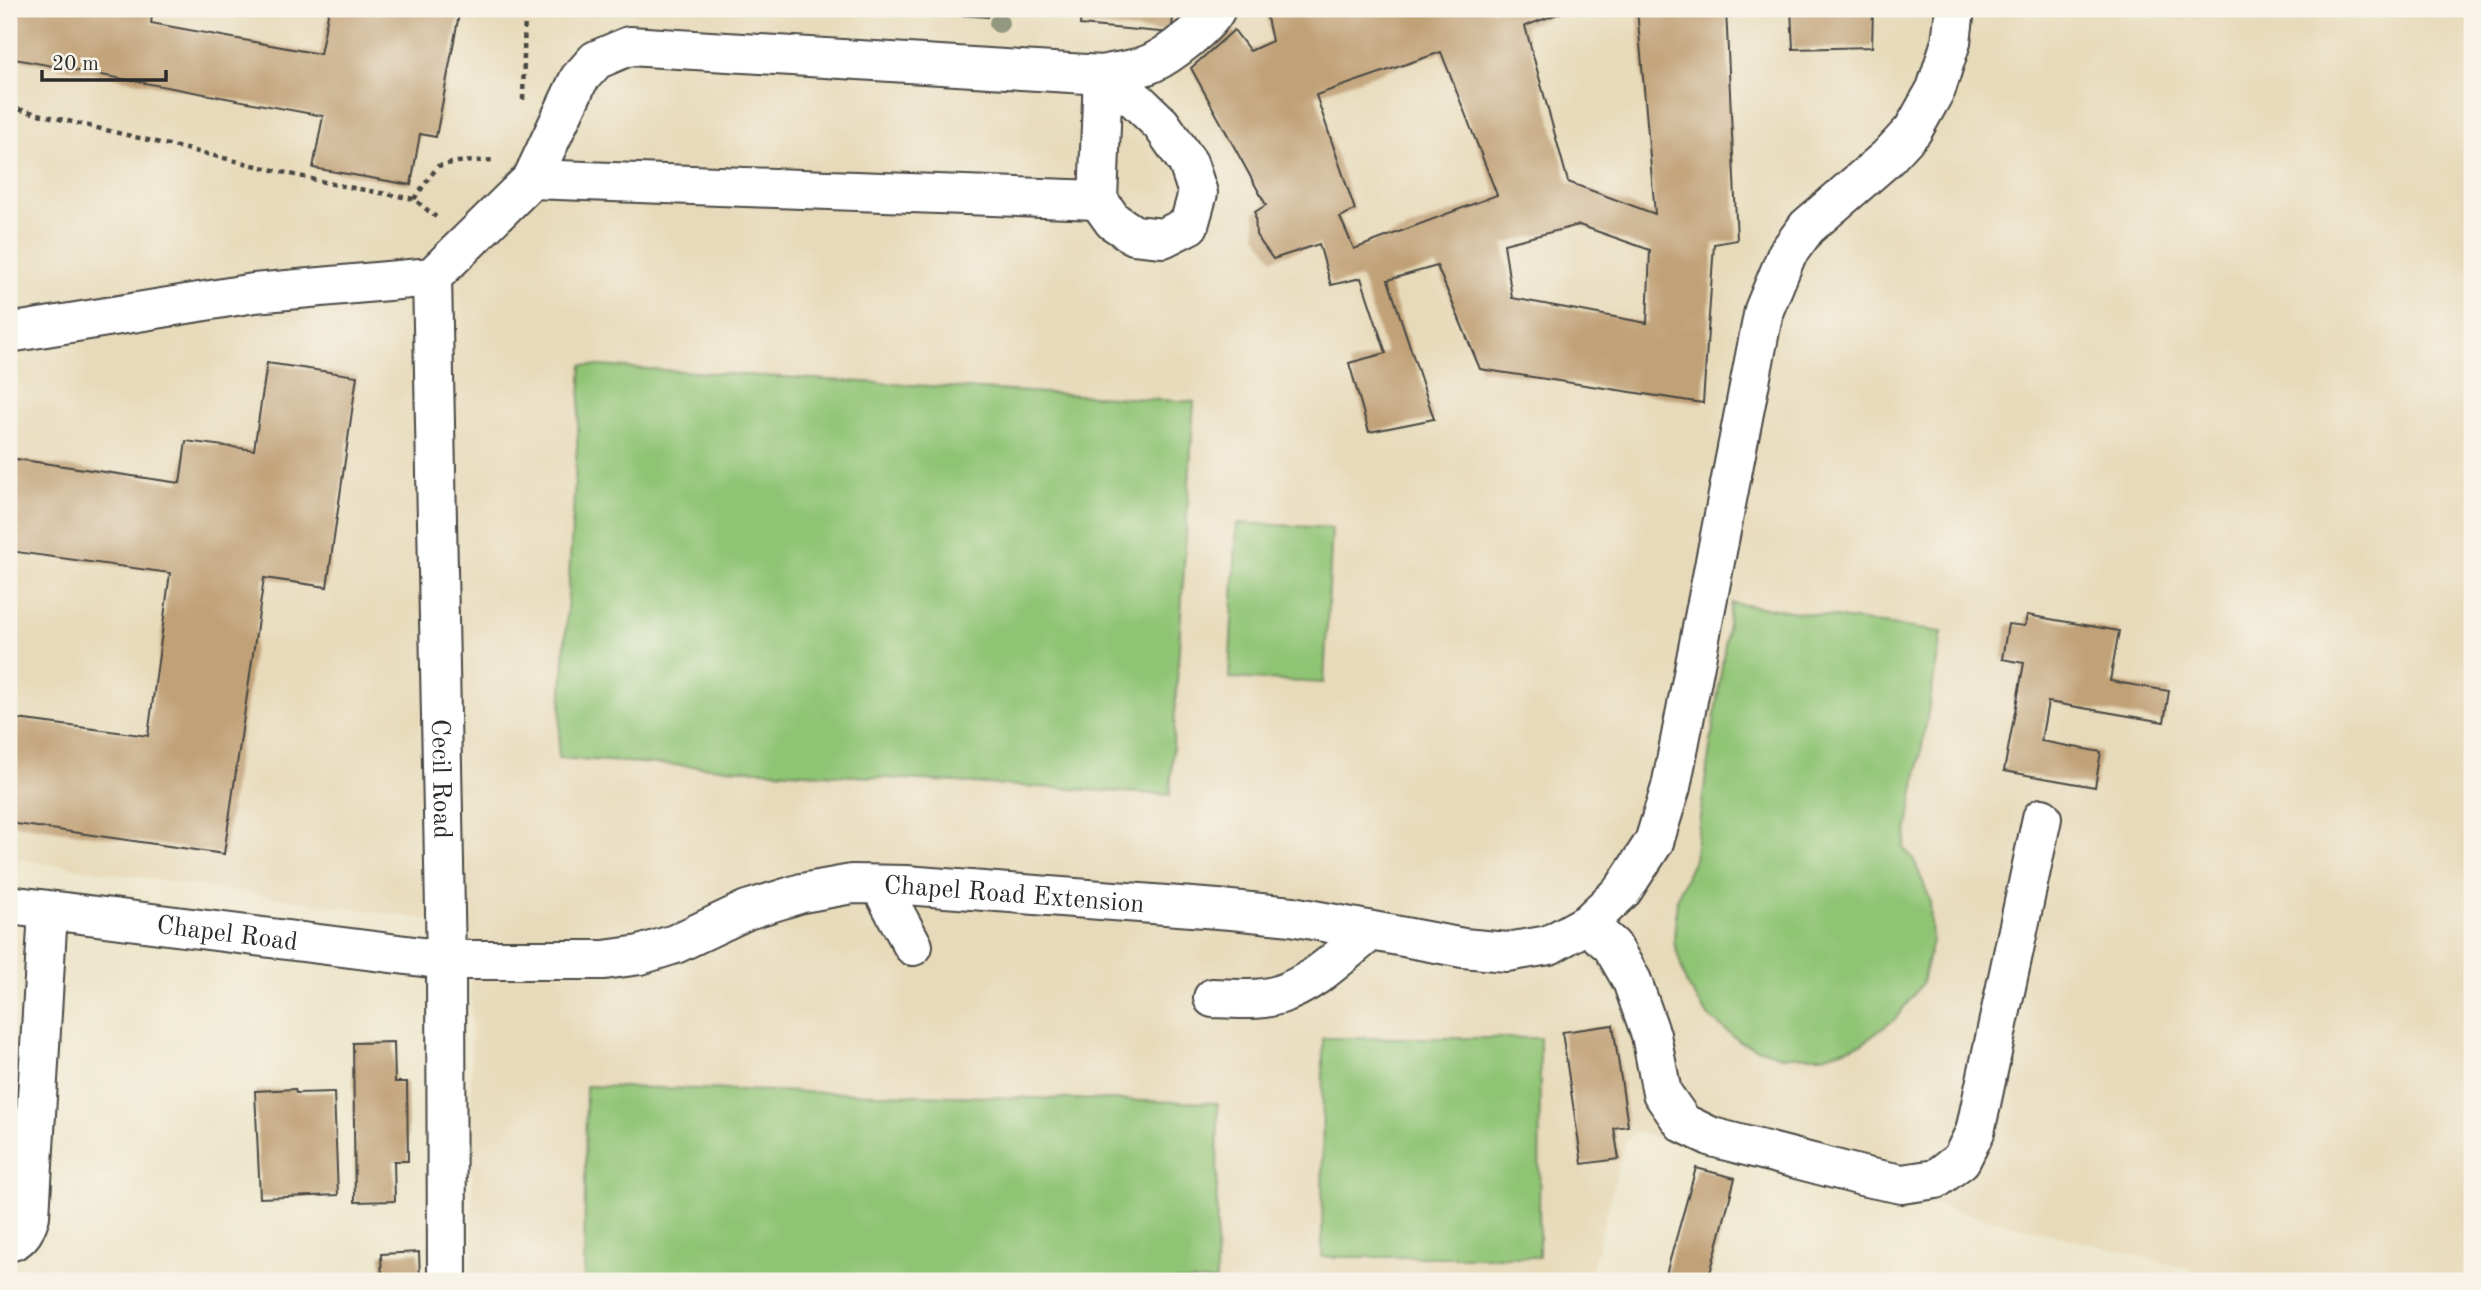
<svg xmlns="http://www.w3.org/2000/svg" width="2481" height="1290" viewBox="0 0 2481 1290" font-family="'Old Standard TT',serif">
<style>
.built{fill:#e7daba}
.green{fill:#90c475;stroke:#5e7850;stroke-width:2}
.building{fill:#c1a278;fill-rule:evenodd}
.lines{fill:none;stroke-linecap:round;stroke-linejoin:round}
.minor-casing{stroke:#484743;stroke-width:42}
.path{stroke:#484743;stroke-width:4.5;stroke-dasharray:5 5;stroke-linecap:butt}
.minor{stroke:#fff;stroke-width:38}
.tree{fill:#939980}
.labels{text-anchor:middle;stroke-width:6;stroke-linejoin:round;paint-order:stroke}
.street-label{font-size:26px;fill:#2b2b2b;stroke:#f7f3e8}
</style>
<rect width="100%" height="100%" fill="#f7f3e8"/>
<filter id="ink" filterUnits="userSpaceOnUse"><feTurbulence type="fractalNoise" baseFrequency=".0143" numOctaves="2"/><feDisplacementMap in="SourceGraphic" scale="14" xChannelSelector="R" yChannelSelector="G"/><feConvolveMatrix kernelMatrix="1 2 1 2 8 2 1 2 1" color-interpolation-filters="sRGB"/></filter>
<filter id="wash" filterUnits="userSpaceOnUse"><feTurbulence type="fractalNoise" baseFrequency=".00686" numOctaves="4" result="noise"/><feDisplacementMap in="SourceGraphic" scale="28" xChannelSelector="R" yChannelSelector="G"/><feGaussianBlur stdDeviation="1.57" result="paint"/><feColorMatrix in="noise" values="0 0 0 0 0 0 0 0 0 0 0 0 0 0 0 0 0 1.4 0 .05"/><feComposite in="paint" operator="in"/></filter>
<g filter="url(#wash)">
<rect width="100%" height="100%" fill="#eee7cd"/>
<path class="built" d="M9,9H2464L2472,15V1254L2461,1281H2233L2124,1252L1635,1132L1625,1142L1589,1281H473L470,926L9,858Z"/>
<path class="green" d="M582,365L1194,402L1170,795L558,758Z
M1237,523L1332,528L1324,683L1229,678Z
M1731,603L1942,632L1904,849L1913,858L1930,899L1932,941L1922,983L1896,1018L1863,1043L1823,1056H1782L1742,1043L1709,1017L1686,983L1674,941L1677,898L1694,859Z
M1323,1038H1540L1539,1257H1322Z
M586,1086L1218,1103L1216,1281H584Z"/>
<g id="blocks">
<path class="building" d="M9,9H153L151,23L320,54L329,9H460L436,137L420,134L411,185L313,168L323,116L9,58Z
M960,9H989L988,17L960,15Z
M1081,9H1173L1172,33L1080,25Z
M1265,9H1571L1525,26L1568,182L1655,214L1637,9H1726L1737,240L1714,244L1703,403L1480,369L1437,266L1388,280L1434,419L1369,432L1349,363L1386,353L1361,278L1331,285L1319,244L1273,259L1256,235L1255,212L1266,205L1191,68L1234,30L1250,51L1272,41ZM1441,52L1497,195L1354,249L1340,217L1355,210L1316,95ZM1579,225L1650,250L1647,323L1512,298L1504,244Z
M1791,9H1873L1872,47L1793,49Z
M267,363L357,376L327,587L264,578L224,854L9,823V718L148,736L170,573L9,551V458L180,483L186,441L254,450Z
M2027,615L2119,631L2110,681L2169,691L2164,722L2048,702L2041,741L2101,752L2095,787L2004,771L2024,663L2002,659L2008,624L2025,626Z
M1613,1025L1628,1126L1614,1128L1619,1159L1582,1164L1562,1032Z
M394,1042L395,1082H407L408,1161H394L395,1201L355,1202L353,1043Z
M295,1089L296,1093L334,1092L338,1195L260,1198L255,1091Z
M1696,1168L1735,1178L1708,1281H1664Z
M419,1252L420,1281H382L381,1254Z"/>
</g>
</g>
<g filter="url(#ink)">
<use href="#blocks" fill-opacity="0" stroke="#484743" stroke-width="2"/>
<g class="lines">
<defs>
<g id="minor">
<path d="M532,179L1098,200L1103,75"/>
<path d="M1098,200L1113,221L1134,235L1163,238L1189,225L1198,193L1188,163L1161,124L1137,101L1103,75"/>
<path id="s1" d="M432,277L446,960L447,1281"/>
<path d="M9,333L254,293L432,277L532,179L579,79L596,60L629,46L1103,75C1118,71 1137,70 1152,63C1169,55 1208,26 1216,9"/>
<path d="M880,885L913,946"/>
<path id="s2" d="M9,905L446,960H604L640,955L675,944L747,910L802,893L852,884L906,885L1231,910L1292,916L1463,948L1507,952L1549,945L1587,924L1623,890L1654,842L1671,787L1764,310L1787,254L1807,227L1887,158L1913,130L1936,89L1951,42L1955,9"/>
<path d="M1587,924L1612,946L1632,981L1651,1035L1662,1093L1683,1123L1712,1137L1866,1177L1902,1184L1936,1179L1961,1160L1975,1132L2042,818"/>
<path d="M1213,998C1234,999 1258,1001 1278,995C1314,984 1342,954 1371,931"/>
<path d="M9,1242C22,1239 26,1228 30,1216L48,911"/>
</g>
</defs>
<use href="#minor" class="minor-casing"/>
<path class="path" d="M1002,18V9
M523,100L525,9
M9,107L337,185L414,199L436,217
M414,199L438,166L457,162L494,160"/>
<use href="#minor" class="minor"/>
</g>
<circle class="tree" cx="999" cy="23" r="10"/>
</g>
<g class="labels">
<g class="street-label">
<text dy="9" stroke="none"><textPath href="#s1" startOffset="502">Cecil Road</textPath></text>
<text dy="9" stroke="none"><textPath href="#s2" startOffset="1022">Chapel Road Extension</textPath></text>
<text dy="9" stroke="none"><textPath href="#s2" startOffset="220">Chapel Road</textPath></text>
</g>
</g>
<rect width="2481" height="1290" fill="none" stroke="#f7f3e8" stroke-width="35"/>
<path d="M42 70v10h124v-10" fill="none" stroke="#2b2b2b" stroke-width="3.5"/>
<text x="52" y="70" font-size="21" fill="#2b2b2b" stroke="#f7f3e8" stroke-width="5" paint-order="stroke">20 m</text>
</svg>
